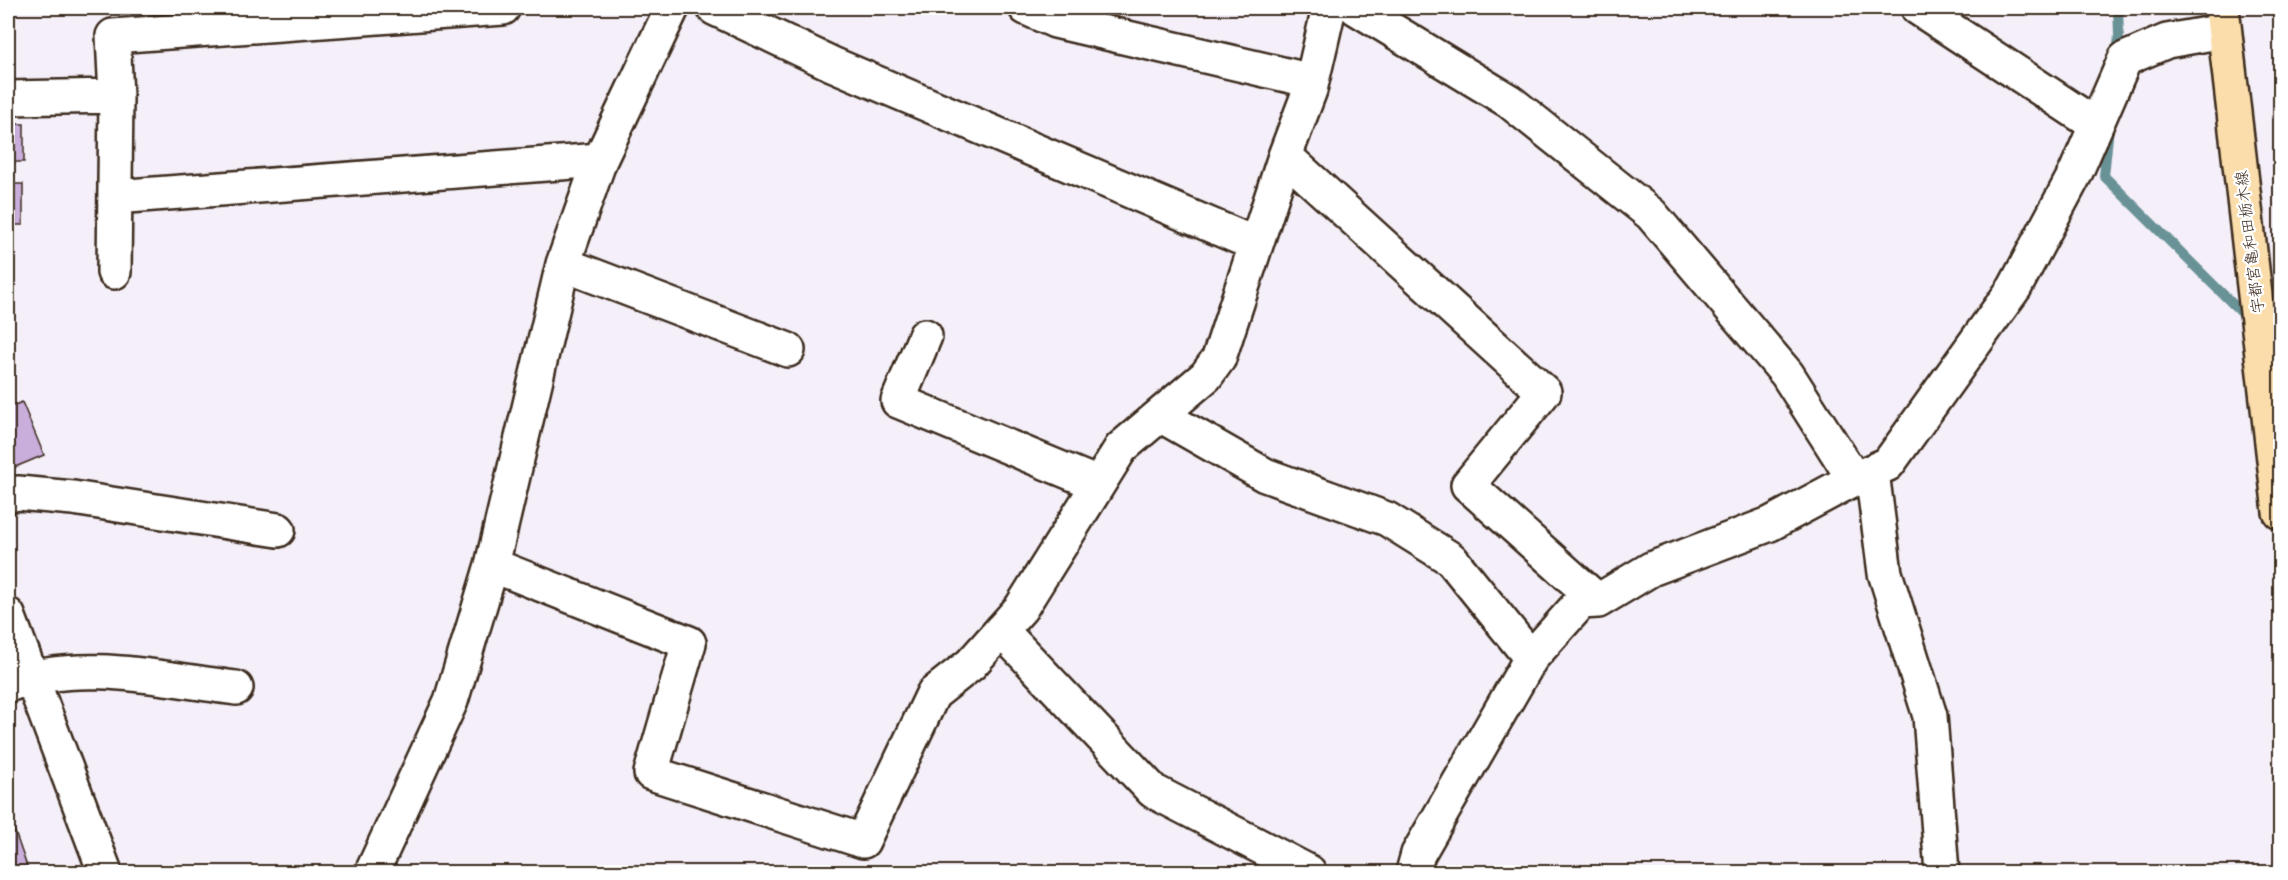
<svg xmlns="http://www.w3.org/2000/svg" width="2288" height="880" viewBox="0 0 2288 880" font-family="'Playpen Sans','Klee One',sans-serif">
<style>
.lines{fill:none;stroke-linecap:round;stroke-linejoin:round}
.stream{stroke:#699296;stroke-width:10}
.building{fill:#c9addb;stroke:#3b2a1e;stroke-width:1.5}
.minor-casing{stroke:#3b2a1e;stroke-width:38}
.major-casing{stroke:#3b2a1e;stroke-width:38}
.minor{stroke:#fff;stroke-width:33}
.major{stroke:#faddab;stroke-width:33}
.labels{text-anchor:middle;stroke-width:4.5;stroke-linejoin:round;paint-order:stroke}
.street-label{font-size:16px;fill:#3b2a1e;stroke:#fff}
</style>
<rect width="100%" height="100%" fill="#f4eff8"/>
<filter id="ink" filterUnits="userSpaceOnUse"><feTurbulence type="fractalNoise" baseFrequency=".0167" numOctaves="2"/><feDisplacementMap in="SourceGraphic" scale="12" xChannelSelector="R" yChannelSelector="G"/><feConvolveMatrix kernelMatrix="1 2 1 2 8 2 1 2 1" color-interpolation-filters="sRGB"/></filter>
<g filter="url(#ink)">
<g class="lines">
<path class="stream" d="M2117,58L2119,35L2118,8
M2109,127L2104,176L2249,320"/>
</g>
<path class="building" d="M8,124H24V162H8Z
M8,184H23V225H8Z
M22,402L44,455L8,470V408Z
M8,812L29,872H8Z"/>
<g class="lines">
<defs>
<path id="minor" d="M714,8L832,64L1255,244
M1026,8L1055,21L1312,81
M1356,8L1509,101L1651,214L1787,374L1854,479
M1918,8L2096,125
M8,98L116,96
M1285,156L1544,392L1468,485L1598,601
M115,197L600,160
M563,264L788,350
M114,272L116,96L113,36L503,8
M925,336L898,401L1098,484
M1160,415L1265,475L1387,519L1451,559L1531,658
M1872,472L1885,573L1930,716L1942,872
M8,495L18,493L73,498L278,530
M492,565L689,643L651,773L863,841L933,694L971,664L1021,608L1121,448L1206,376L1219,358L1285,156L1310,90L1329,8
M8,615L105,872
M1001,630L1153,791L1309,872
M8,685C80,658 162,679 236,688
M372,872L451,701L492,565L563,264L600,160L672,8
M1413,872L1418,854L1531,658L1581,602L1598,601L1651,569L1770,524L1854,479L1888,464L2015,287L2075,174L2125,59L2167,41L2224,31"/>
<path id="major" d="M2222,8L2280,512"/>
</defs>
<use href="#minor" class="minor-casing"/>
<use href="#major" class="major-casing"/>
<use href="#minor" class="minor"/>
<use href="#major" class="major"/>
</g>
</g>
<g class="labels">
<g class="street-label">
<text transform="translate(2249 242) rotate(-97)" y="6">宇都宮亀和田栃木線</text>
</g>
</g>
<rect width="2288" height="880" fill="none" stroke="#fff" stroke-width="30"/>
<rect x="15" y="15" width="2258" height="850" fill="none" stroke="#3b2a1e" stroke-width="2" filter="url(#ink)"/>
</svg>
